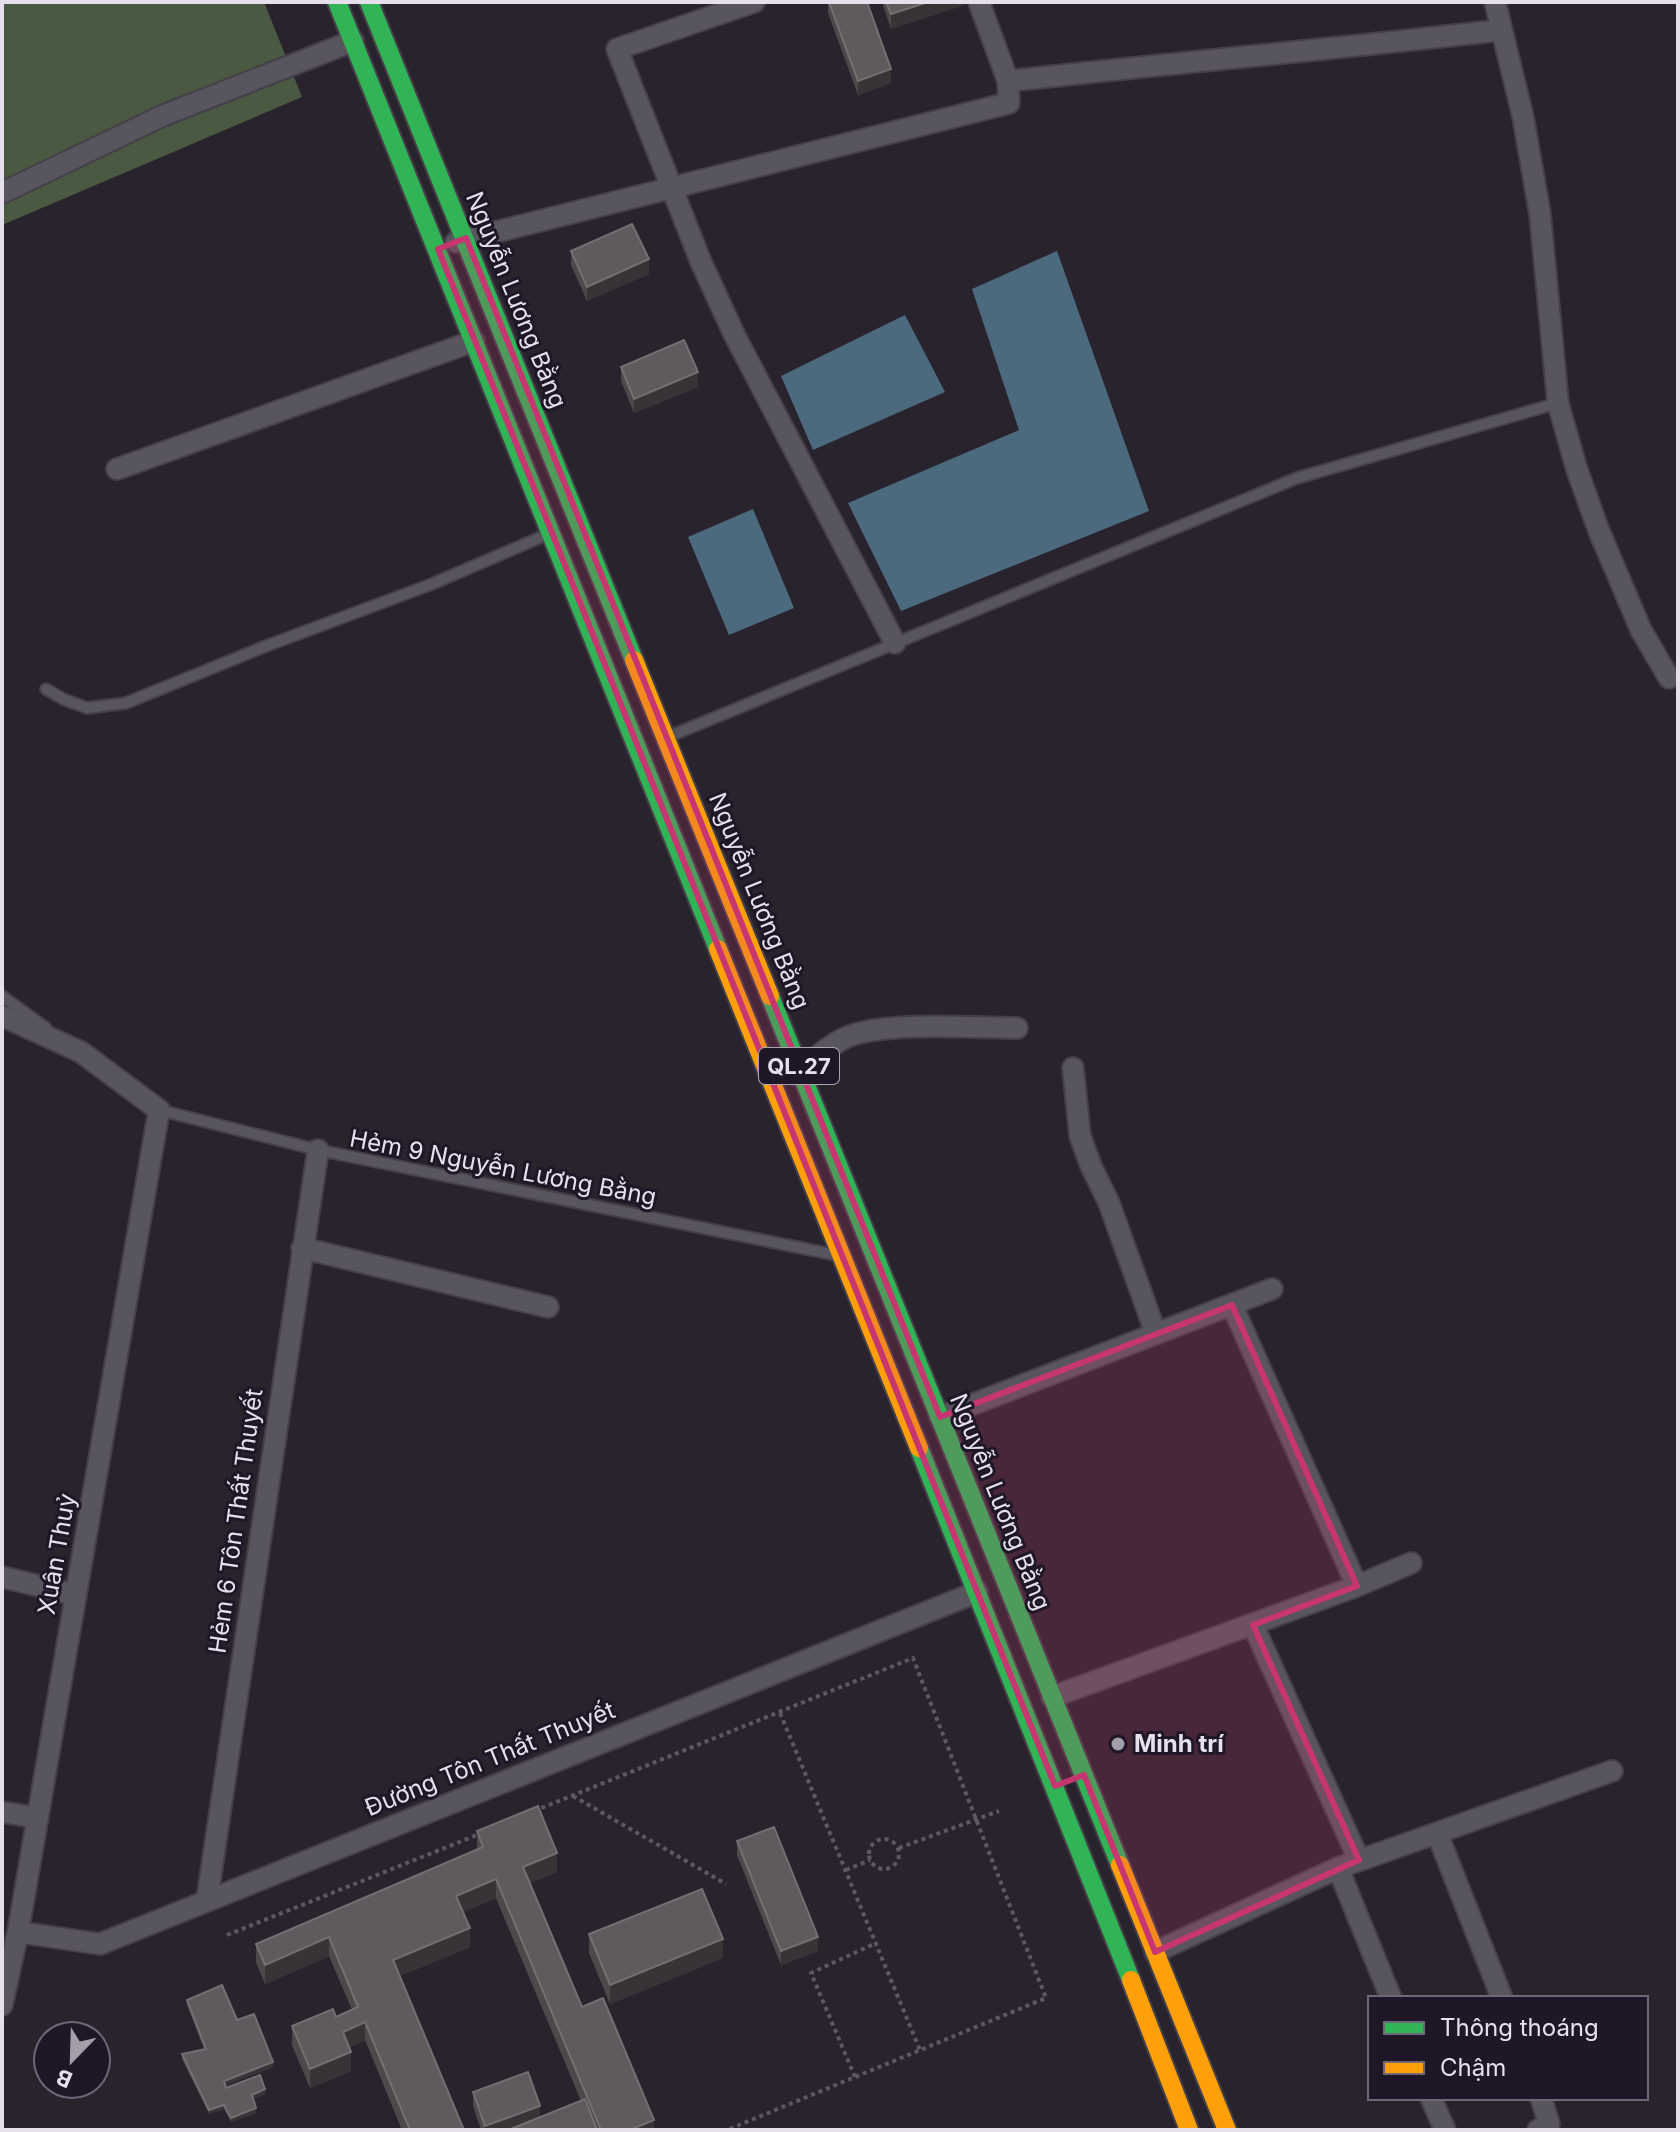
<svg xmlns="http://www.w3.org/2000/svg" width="1680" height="2132" viewBox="0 0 1680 2132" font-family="Inter,sans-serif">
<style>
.forest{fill:#4a5941}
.water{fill:#4c6a7e}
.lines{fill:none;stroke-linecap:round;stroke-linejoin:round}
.lane-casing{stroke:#443f49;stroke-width:14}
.street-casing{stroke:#443f49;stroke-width:24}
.fast-casing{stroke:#443f49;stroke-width:22}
.slow-casing{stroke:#443f49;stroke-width:22}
.path{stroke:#5d5961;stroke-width:4;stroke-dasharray:4 4;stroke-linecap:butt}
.lane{stroke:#59555e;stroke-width:10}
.street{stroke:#59555e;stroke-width:20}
.fast{stroke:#30b455;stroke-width:18}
.slow{stroke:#ff9f0a;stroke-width:18}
.wall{fill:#4f484b}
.shaded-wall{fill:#393338}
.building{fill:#60595d;stroke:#756e73;stroke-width:2}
.marked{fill:#c73671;fill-opacity:0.2;stroke:#c73671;stroke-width:6;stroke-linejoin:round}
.poi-dot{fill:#a49eaa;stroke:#1f1628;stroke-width:3}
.labels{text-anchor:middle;stroke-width:6;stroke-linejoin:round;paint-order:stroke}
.shield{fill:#1f1628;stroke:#aaa3b2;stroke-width:2}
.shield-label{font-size:22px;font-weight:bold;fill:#e6e0ed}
.street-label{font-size:24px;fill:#e6e0ed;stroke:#1f1628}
.poi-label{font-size:24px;font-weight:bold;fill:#e6e0ed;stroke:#1f1628;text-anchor:start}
</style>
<rect width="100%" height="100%" fill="#29232e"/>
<path class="forest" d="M2,2H264L302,97L2,225Z"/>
<path class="water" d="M1057,251L1149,511L901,611L848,503L1019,430L972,289Z
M905,315L945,392L813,450L781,376Z
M753,509L794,608L729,635L688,537Z"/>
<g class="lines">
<defs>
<path id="lane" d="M46,689L63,699L87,708L126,703L266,646L432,584L546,535
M670,736L1297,478L1558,403
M2,996L46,1028
M159,1110L318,1150L836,1255"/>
<path id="street" d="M754,2L617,49L701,262L735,336L895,643
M1495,2L1523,117L1540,214L1558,403L1577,470L1599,531L1641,630L1669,678
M1008,81C1172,63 1337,49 1501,30
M2,193L162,116L353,41
M456,242L1009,103L1008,81L979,2
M117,469L474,341
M2,1016L81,1052L159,1110L18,1932L2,2005
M1073,1068L1080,1136L1091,1166L1109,1203L1156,1334
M801,1070C816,1058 829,1045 847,1037C886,1021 972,1028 1017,1028
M302,1248L548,1307
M940,1417L1272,1289
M2,1577L76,1595
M1357,1586L1411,1563
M1253,1625L1359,1860
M1052,1697L1357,1586L1232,1305
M2,1812L38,1818
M1437,1833L1502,1998
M1338,1868L1391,1998
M207,1900L318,1150
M18,1932L100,1944L977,1592
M1155,1952L1338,1868L1612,1771
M1431,2098L1445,2130
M1538,2130L1549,2124L1541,2098"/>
<path id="fast" d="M337,2L718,949
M369,2L634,660
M770,996L1120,1865
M919,1448L1131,1980"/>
<path id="slow" d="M634,660L770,996
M718,949L919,1448
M1120,1865L1227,2130
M1131,1980L1189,2130"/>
</defs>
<use href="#lane" class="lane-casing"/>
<use href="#street" class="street-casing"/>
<use href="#fast" class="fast-casing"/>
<use href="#slow" class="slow-casing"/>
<path class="path" d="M780,1713L920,2050
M573,1796L726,1884
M534,1811L913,1658L1046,1998L727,2130
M869 1854a15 15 0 1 1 30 0a15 15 0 1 1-30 0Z
M899,1848L999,1811
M846,1870L870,1860
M227,1935L482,1833
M855,2077L811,1973L876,1943"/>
<use href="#lane" class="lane"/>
<use href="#street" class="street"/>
<use href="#fast" class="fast"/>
<use href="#slow" class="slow"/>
</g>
<path class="wall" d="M828,2H867L891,83L858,95L828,13Z
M882,2H964V5L891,29Z
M571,251L649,274L587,301L571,265Z
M621,367L698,387L634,413L621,381Z
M477,1831L557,1872L530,1883L582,2007L654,2130H481L473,2106V2092L540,2117L581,2101L496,1898L463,1912L470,1947L400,1976L464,2130H402L365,2040L350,2047L351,2071L310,2088L292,2045V2026L336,2017L352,2010L329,1956L265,1984L256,1962V1944L477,1850Z
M737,1841L818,1951L781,1965L737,1855Z
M589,1934L723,1958L610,2004L589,1953Z
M187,2000L237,2020L273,2067L225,2085L226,2088L265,2094L253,2099L256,2113L231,2122L224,2109L209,2114L182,2059V2054L204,2049L187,2005Z"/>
<path class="shaded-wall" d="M928,2H964V5L891,29V14Z
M891,69V83L858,95V81Z
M649,259V274L587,301V287Z
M698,372V387L634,413V399Z
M557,1853V1872L523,1886V1867Z
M496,1879V1898L456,1915V1896Z
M470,1928V1947L393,1979V1960Z
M329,1937V1956L265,1984V1965Z
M818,1937V1951L781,1965V1951Z
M723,1939V1958L610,2004V1985Z
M365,2022V2040L343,2050V2032Z
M351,2052V2071L310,2088V2069Z
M273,2062V2067L224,2086V2081Z
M265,2089V2094L252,2100V2095Z
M224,2105V2109L209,2114V2110Z
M540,2106V2120L513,2130H485V2126Z
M256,2108V2113L231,2122V2118Z
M654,2120V2130H630Z"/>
<path class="building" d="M829,2H867L891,69L858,81Z
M886,2H928L891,14Z
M632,224L649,259L587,287L571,251Z
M684,340L698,372L634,399L621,367Z
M538,1806L557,1853L523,1867L582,2007L603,1998L654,2120L630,2130H601L496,1879L456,1896L470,1928L393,1960L464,2130H410L365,2022L343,2032L351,2052L310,2069L292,2026L333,2009L336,2017L358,2007L329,1937L265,1965L256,1944L483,1847L477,1831Z
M774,1827L818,1937L781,1951L737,1841Z
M702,1889L723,1939L610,1985L589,1934Z
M222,1985L237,2020L254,2014L273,2062L224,2081L226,2088L260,2075L265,2089L252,2095L256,2108L231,2118L224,2105L209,2110L182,2054L206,2049L187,2000Z
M528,2072L540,2106L485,2126L473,2092Z
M585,2099L597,2130H508Z"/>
<path class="marked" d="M466,238L940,1417L1232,1305L1357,1586L1253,1625L1359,1860L1155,1952L1084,1775L1055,1786L438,249Z"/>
<circle class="poi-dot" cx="1118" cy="1744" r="8"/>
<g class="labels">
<rect class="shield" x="759" y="1048" width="80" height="36" rx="6"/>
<g class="shield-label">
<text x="799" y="1074">QL.27</text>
</g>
<g class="street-label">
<text transform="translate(516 300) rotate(68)" y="8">Nguyễn Lương Bằng</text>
<text transform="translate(759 901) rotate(68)" y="8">Nguyễn Lương Bằng</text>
<text transform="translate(503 1168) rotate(11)" y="8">Hẻm 9 Nguyễn Lương Bằng</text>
<text transform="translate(1000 1502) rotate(68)" y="8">Nguyễn Lương Bằng</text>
<text transform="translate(236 1521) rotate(-82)" y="8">Hẻm 6 Tôn Thất Thuyết</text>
<text transform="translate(57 1554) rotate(-80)" y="8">Xuân Thuỷ</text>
<text transform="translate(490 1759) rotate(-22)" y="8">Đường Tôn Thất Thuyết</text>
</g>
<g class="poi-label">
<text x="1134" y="1752">Minh trí</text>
</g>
</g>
<rect width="1680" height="2132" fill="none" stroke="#e6e0ed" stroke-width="8"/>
<rect x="1368" y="1996" width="280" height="104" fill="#1f1628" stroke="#6f6777" stroke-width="2"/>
<rect x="1384" y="2022" width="40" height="12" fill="#30b455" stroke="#6f6777" stroke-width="2"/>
<text x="1440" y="2036" font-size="24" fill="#e6e0ed">Thông thoáng</text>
<rect x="1384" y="2062" width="40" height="12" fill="#ff9f0a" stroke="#6f6777" stroke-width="2"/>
<text x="1440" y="2076" font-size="24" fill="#e6e0ed">Chậm</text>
<g transform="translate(72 2060) rotate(203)"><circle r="38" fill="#1f1628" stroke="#6f6777" stroke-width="2"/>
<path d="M0-6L14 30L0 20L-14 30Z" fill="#a49eaa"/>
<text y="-12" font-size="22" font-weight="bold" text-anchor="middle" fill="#e6e0ed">B</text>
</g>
</svg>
